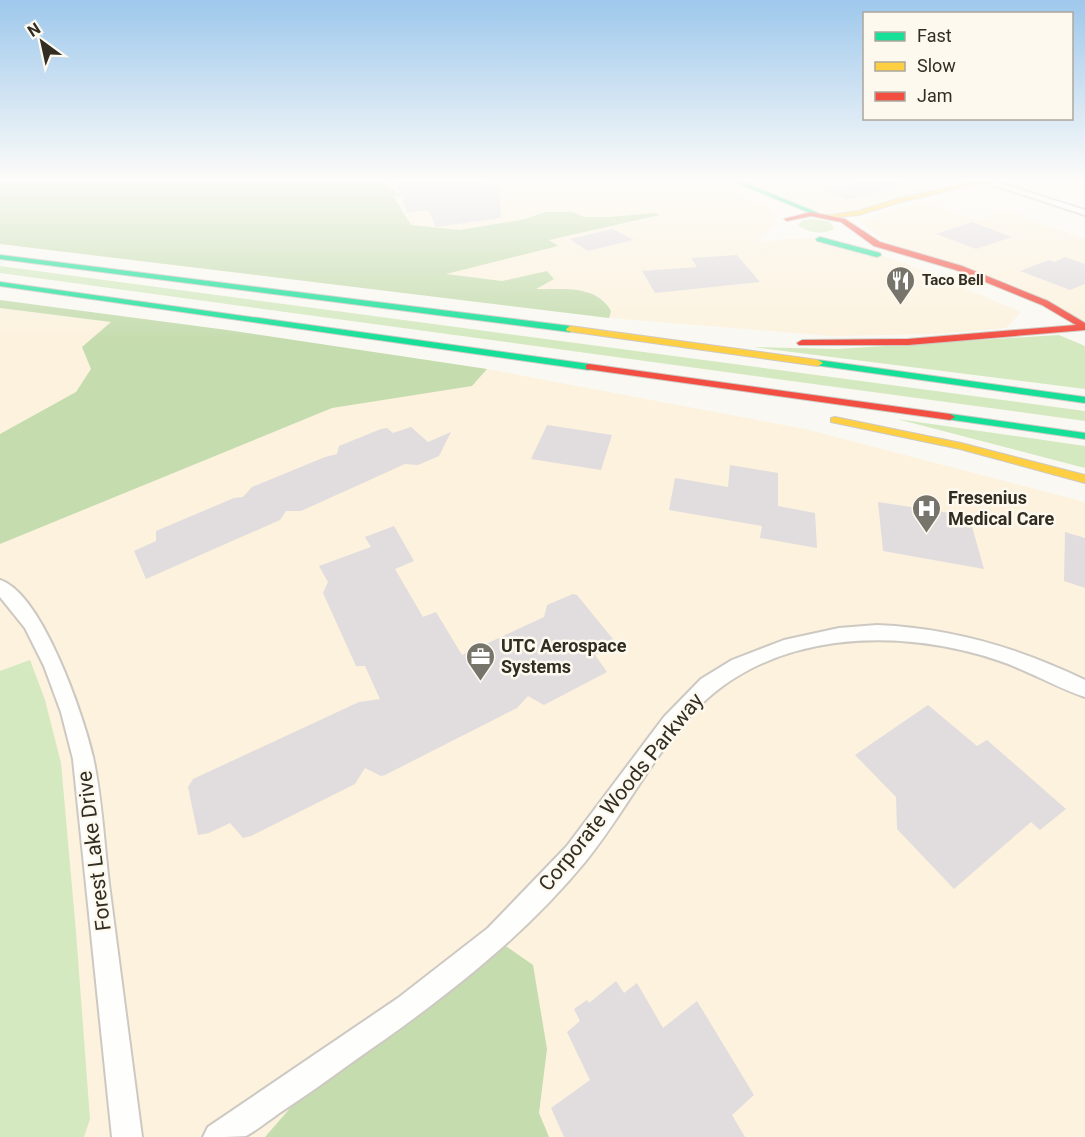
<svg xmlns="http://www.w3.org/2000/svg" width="1085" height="1137" viewBox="0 0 1085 1137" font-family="Roboto,sans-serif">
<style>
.built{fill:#fcf2de}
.green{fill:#d4e9c0}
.forest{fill:#c5dcaf}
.building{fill:#e1dcde}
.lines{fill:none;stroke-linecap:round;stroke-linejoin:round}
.street-casing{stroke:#cdc9c2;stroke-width:4}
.fast-casing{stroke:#cdc9c2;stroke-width:2}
.slow-casing{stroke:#cdc9c2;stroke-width:2}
.jam-casing{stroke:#cdc9c2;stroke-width:2}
.street{fill:#fefefd;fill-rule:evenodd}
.fast{fill:#16e098;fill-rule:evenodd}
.slow{fill:#ffcf43;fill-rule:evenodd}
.jam{fill:#f24e42;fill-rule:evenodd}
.labels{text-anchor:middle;stroke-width:5;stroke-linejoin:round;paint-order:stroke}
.far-poi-label{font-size:15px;font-weight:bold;fill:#312d23;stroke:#fef9ef;text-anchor:start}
.poi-label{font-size:18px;font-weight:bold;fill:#312d23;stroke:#fef9ef;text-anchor:start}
.near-street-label{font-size:21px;fill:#312d23;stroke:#fef9ef}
</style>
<rect width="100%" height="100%" fill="#faf8f2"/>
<path class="built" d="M481,181H707L760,203L775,213L776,224L762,236L760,242L807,237L853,247L902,262L1021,312L1006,328L935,334L833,336L609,318L611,310L534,289L554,279L547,271L502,281L444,274L557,245L548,240L659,216L584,217L573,212H545L525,219L460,230L430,228L411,225L394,197Z
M736,181H900L937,193L859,213L828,216Z
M923,201L977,220L1007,211L1085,239V327L1045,303L901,249L881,239L860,221Z
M0,308L487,369L805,429L1085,502V1137H0Z"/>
<path class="green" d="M813,219L830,222L834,229C823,235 808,233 798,225L803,220Z
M0,266L1085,411V421L0,273Z
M1059,335L1085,346V389L753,347L838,349Z
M897,419L1085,446V468Z
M30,660L45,700L61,763L76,932L90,1119L84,1137H0V671Z"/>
<path class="forest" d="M0,181H382L397,193L460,181H481L394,197L411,225L460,230L525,219L545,212H573L584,217H608L655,213L660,215L549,240L558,246L446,274L502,281L547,271L554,279L536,289C562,290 596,284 611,311L609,318L0,244Z
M0,300L227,330L487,369L472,386L332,408L0,544V434L76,392L91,369L82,347L111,322L0,308Z
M503,944L533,965L547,1049L539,1113L549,1137H265L292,1106Z"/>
<path class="building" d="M395,181H483V186L495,185L500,192L501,218L436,227L428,210L407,212Z
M863,181H900V186L847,200L823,191Z
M972,222L1012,237L976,249L936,234Z
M613,229L634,240L588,251L569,239Z
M737,255L760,282L655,293L642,271L697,267L691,258Z
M1065,257L1085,264V284L1070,290L1020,271L1049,260L1055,262Z
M547,425L612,435L601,470L531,459Z
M411,427L428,442L451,432L439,456L418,465L405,464L301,511H286L280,520L146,579L134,551L156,541V531L234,498L243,497L252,487L325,457L337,454L339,446L381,429L387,428L393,433Z
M730,465L778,473V506L815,513L817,548L760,538L762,526L669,510L675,478L728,487Z
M878,502L969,516L984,569L883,551Z
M394,526L414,561L395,569L423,617L436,612L462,655L544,617L547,605L573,594L577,595L617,644L595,655L607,672L544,705L528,696L517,708L385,775L381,776L365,768L355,784L251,836L243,838L230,823L209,833L198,835L188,787L193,779L359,702L380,699L365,666H356L337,624L323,593L328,582L319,566L371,547L365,537Z
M1065,532L1085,538V588L1064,581Z
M928,705L977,746L987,740L1066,809L1040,830L1031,822L954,889L897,829L896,797L855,755Z
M616,981L624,993L637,983L663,1028L697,1001L754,1095L732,1115L745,1137H564L551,1108L590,1080L567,1032L580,1021L574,1009L587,1000L589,1003Z"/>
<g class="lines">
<defs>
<path id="street" d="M982,181H993L1085,210V215Z
M0,580C42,593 84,717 93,757C102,798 104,842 109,884C120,968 131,1053 142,1137H112L73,759L61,712L44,666L25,628L0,597Z
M877,625C951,628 1019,648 1085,680V697C1056,687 1029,671 1000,661C898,626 766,630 690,716C650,761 623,815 585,862C519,942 439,1002 354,1061C329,1079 304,1097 278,1114C268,1121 257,1130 246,1136C236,1137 215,1137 203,1137L208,1127L398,998L488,928L567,846L664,717L701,679L732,660L784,640L839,628Z"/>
<path id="fast" d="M732,181H740L818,213L813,214Z
M820,237L880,253L881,255L877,257L817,241L816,239Z
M0,255L570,326L574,329L570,332L0,259Z
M0,282L589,364L594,367L589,370L0,286Z
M818,360L1085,397V403L815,365L813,363Z
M950,414L1085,433V439L946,419V415Z"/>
<path id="slow" d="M978,181H988L901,202L859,215L828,218L825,216L858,211L897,199Z
M570,326L818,360L823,363L818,366L567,331L566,329Z
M835,417L961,443L1085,475V483L960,449L831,422V418Z"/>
<path id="jam" d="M811,212L845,219L880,242L962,266L1048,301L1085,323V330L908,345H799L797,343L802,340L908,339L1076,325L1042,305L956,270L874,246L841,222L811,216L787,221L784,219Z
M589,364L950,414L955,417L950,420L586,369V365Z"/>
</defs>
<use href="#street" class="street-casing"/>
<use href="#fast" class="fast-casing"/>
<use href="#slow" class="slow-casing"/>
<use href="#jam" class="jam-casing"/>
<use href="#street" class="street"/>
<use href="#fast" class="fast"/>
<use href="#slow" class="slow"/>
<use href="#jam" class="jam"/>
</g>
<linearGradient id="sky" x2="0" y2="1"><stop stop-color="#9ec8ec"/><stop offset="0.53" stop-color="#fdfcf9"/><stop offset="1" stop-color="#fdfcf9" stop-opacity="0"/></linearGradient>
<rect width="1085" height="340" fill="url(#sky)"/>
<defs>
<symbol id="restaurant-pin" viewBox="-11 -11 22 30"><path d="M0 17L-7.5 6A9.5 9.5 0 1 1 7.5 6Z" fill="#77746b" stroke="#fef9ef"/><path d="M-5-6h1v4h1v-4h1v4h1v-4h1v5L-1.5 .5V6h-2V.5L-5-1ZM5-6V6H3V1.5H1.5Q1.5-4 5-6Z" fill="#fff"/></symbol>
<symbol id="hospital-pin" viewBox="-11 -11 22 30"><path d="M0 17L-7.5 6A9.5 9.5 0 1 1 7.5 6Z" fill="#77746b" stroke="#fef9ef"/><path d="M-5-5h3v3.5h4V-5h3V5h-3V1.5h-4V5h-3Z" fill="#fff"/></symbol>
<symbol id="office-pin" viewBox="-11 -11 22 30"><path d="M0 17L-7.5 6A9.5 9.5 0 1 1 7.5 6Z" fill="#77746b" stroke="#fef9ef"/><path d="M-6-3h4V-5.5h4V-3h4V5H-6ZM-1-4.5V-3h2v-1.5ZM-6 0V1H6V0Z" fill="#fff"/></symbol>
</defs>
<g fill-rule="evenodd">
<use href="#restaurant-pin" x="884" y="264" width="33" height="45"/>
<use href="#hospital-pin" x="910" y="492" width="33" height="45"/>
<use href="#office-pin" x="464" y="640" width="33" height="45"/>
</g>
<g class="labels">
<g class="far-poi-label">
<text x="922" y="285">Taco Bell</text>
</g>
<g class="poi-label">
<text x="948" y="504">Fresenius<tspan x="948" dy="21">Medical Care</tspan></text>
<text x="501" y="652">UTC Aerospace<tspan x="501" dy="21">Systems</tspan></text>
</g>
<g class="near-street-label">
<text transform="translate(621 792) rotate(-51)" y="7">Corporate Woods Parkway</text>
<text transform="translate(94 851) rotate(-97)" y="7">Forest Lake Drive</text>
</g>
</g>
<rect x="863" y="12" width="210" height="108" fill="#fef9ef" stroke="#aca79d" stroke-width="1.5"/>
<rect x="875" y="32" width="30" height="9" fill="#16e098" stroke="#aca79d" stroke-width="1.5"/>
<text x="917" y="42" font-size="18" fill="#312d23">Fast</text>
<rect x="875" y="62" width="30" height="9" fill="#ffcf43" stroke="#aca79d" stroke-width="1.5"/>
<text x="917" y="72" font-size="18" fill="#312d23">Slow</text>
<rect x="875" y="92" width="30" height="9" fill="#f24e42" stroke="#aca79d" stroke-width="1.5"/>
<text x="917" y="102" font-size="18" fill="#312d23">Jam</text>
<g transform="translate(42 42) rotate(327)" stroke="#fef9ef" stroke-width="4.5" paint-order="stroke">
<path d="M0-4.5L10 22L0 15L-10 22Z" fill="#312d23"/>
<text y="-9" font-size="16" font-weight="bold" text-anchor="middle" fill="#312d23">N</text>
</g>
</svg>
